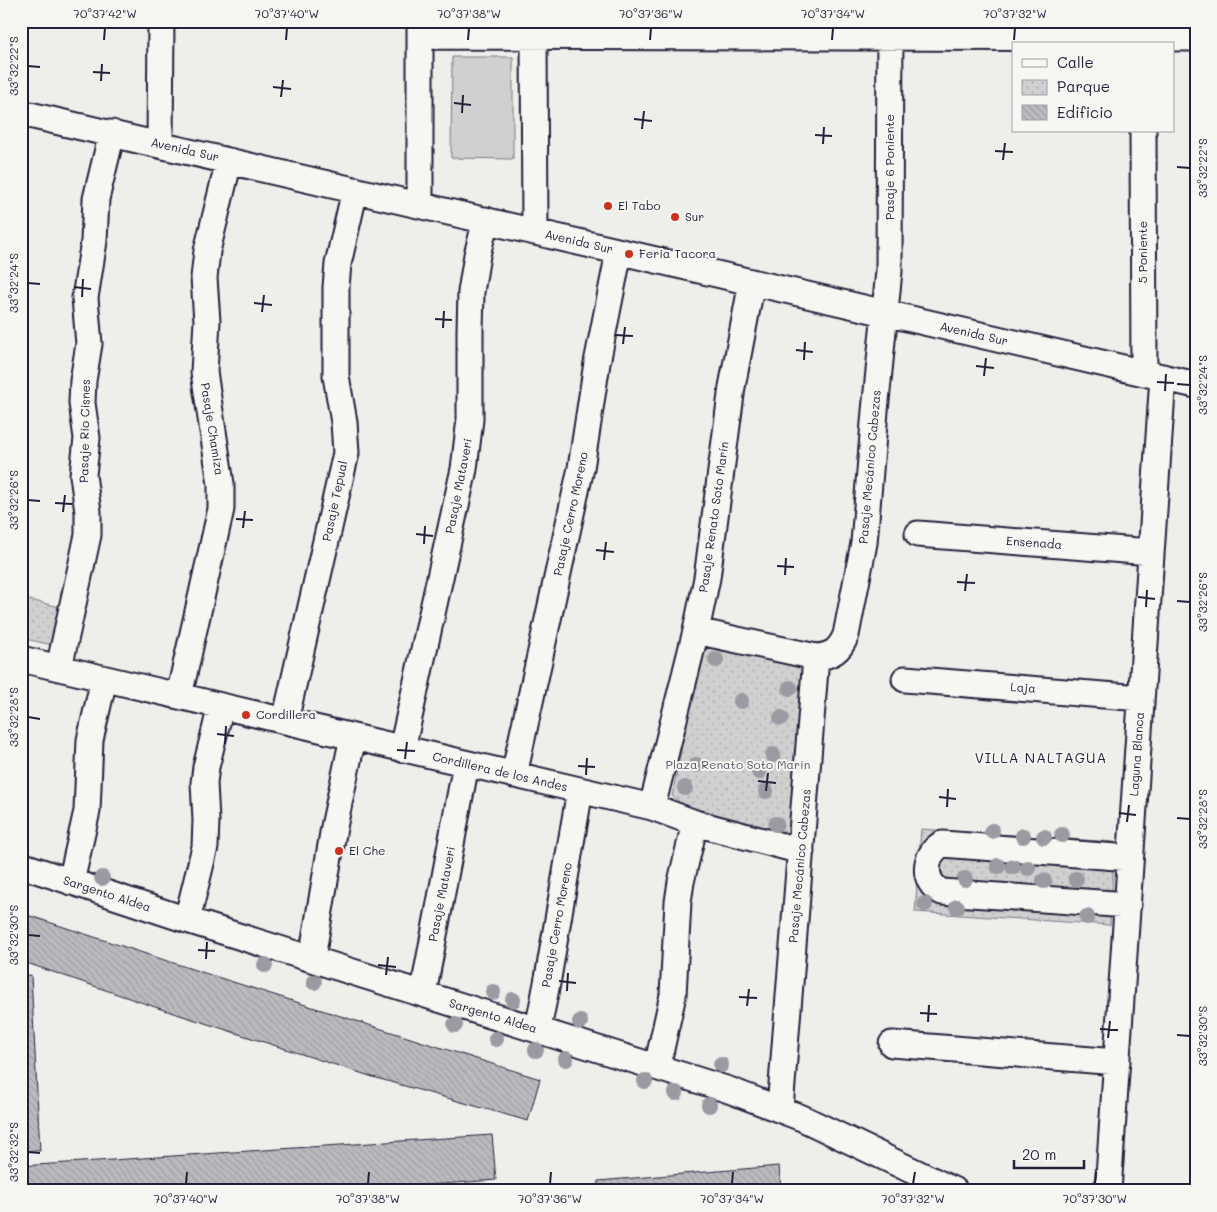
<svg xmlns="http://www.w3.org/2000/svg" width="1217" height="1212" viewBox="0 0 1217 1212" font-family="Mali,sans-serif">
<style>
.green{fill:#d0d0d1;stroke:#797986}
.park{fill:url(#park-dots);stroke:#797986}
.building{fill:url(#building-back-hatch);stroke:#22223b}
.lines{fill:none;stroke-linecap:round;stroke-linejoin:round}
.street-casing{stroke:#22223b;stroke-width:29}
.street{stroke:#f6f6f2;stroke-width:25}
.tree{fill:#9a9aa3}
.ticks{fill:none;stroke:#22223b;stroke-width:2}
.poi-dot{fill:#c8321e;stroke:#f6f6f2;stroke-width:2}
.labels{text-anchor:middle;stroke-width:4;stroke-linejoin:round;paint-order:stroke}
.street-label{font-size:12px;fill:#22223b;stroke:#f6f6f2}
.poi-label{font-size:12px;fill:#22223b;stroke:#f6f6f2;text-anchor:start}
.park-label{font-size:12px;fill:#565668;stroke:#f6f6f2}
.neighbourhood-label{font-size:14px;letter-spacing:1px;fill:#22223b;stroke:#f6f6f2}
.neatline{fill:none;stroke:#22223b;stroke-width:2}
.ticks-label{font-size:12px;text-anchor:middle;fill:#22223b}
</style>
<defs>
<pattern id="park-dots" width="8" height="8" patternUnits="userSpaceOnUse" patternTransform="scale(1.25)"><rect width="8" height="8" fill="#d0d0d1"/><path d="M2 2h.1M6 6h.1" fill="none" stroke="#b2b2b4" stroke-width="1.8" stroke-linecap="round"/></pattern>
<pattern id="building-back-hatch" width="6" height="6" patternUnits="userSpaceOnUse" patternTransform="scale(1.25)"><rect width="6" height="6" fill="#bbbbbf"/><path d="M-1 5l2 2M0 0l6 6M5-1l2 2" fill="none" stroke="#a0a0a5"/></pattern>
</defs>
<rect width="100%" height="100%" fill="#eeeeeb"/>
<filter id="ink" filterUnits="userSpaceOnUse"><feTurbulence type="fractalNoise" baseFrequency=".02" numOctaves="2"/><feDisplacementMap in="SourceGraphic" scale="10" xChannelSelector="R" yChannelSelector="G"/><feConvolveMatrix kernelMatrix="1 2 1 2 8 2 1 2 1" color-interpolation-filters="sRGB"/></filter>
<g filter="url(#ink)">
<path class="green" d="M452,57H513V159L451,158Z"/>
<path class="park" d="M21,598L60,607L57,646L21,638Z
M719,641L807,667L789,842L698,817L672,796L700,654Z
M921,829L1115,842L1110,925L915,912Z"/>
<path class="building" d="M21,913L195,970L540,1079L528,1121L373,1077L158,1008L21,961Z
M31,975L40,1151H21V976Z
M492,1135L496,1180L345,1191H21V1166Z
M779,1166L781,1191H599L598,1181Z"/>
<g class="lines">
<defs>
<path id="street" d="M420,36L1196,38
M534,37L535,232
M21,113L1196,385
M1143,131L1144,373
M160,145L161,21
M420,205V21
M918,534L1151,552
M696,631L816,657C832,656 840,650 846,635L864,543L875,411L889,271L890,21
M21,659L652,807L695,823L801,851
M59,668L88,535V512L83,475L87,438L82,403L83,381L89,344L85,298L94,241L96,199L112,133
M905,679L1141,698
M179,696L221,509V484L204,372L207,321L204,278L207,251L229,161
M285,721L346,453L344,422L336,376V287L338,264L355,190
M402,749L464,469L470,419V330L471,292L477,255L486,220
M514,775L581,468L597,363L619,252
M652,807L696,631L707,578L732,387L752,282
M21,865L187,920L729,1090L802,1118L955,1191
M71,882L87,811L90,740L104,679
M1128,905L942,892C921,882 924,854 942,844L1130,858
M187,920L205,847L206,820L204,783L206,767L221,706
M312,958L334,827L353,737
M423,994L466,764
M538,1029L548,978L580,790
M892,1044L1117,1062
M657,1067L673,995L678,902L681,882L695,823
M780,1109L816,657
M1108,1191L1163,377"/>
</defs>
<use href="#street" class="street-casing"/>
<use href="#street" class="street"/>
</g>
<g class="tree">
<circle cx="716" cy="660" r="8"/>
<circle cx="790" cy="688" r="8"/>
<circle cx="741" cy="701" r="8"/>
<circle cx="781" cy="718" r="8"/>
<circle cx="773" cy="755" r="8"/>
<circle cx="696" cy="765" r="8"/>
<circle cx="759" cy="772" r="8"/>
<circle cx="685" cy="788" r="8"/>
<circle cx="766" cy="791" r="8"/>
<circle cx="776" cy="824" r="8"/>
<circle cx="992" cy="831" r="8"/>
<circle cx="1062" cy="835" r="8"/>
<circle cx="1023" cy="836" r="8"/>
<circle cx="1044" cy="837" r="8"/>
<circle cx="998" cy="866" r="8"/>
<circle cx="1013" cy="867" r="8"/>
<circle cx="1028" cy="868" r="8"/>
<circle cx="102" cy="878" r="8"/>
<circle cx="965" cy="879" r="8"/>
<circle cx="1076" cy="879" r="8"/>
<circle cx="1044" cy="881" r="8"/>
<circle cx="925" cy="904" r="8"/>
<circle cx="957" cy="907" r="8"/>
<circle cx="1087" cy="917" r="8"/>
<circle cx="265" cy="965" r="8"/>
<circle cx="314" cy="982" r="8"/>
<circle cx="493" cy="992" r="8"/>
<circle cx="513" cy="1000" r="8"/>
<circle cx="580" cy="1022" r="8"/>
<circle cx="455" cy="1025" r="8"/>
<circle cx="496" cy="1039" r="8"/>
<circle cx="536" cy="1050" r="8"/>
<circle cx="566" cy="1059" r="8"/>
<circle cx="721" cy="1065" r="8"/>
<circle cx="645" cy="1081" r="8"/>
<circle cx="676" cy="1093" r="8"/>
<circle cx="709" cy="1105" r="8"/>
</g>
</g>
<path class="ticks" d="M104,40L105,28M286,40L287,28M468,40L469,28M650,40L651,28M832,40L833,28M1014,40L1015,28M28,66L40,67M93,72L110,73M101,81L102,64M273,87L291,89M281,97L283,80M454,103L471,105M462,113L463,95M634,119L652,121M642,129L644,111M815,135L832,136M823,144L824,127M995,151L1013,152M1003,160L1005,143M1177,167L1190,168M28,283L40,284M74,287L91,289M82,297L83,279M254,303L272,305M262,312L264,295M435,319L452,320M443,328L444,311M615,335L633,336M623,344L625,327M796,350L813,352M804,360L805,342M976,366L994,368M984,376L986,358M1157,382L1174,383M1177,384L1190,385M1165,391L1166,374M28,500L40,501M55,503L72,504M63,512L65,495M236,519L253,520M243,528L245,511M416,534L433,536M424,544L425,526M596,550L614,552M604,560L606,542M777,566L794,567M785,575L786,558M957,582L975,583M965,591L967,574M1138,597L1155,599M1177,601L1190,602M1146,607L1147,590M28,717L40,719M217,734L234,736M225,744L226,726M397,750L415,751M405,759L407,742M578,766L595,767M586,775L587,758M758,781L776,783M766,791L768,773M939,797L956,799M947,807L948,789M1119,813L1136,815M1177,818L1190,819M1127,822L1129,805M28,935L40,936M198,950L215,951M206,959L207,942M378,965L396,967M386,975L388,957M559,981L576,983M567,991L568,973M739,997L757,998M747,1006L749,989M920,1013L937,1014M928,1022L929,1005M1100,1029L1118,1030M1177,1035L1190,1036M1108,1038L1110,1021M28,1152L40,1153M186,1184L187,1172M368,1184L369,1172M550,1184L551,1172M732,1184L733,1172M913,1184L915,1172M1095,1184L1096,1172"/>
<g class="poi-dot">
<circle cx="608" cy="206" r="5"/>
<circle cx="675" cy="217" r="5"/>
<circle cx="629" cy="254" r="5"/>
<circle cx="246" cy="715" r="5"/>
<circle cx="339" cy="851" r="5"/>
</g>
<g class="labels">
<g class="street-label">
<text transform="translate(185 150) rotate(13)" y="4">Avenida Sur</text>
<text transform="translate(890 167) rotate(-90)" y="4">Pasaje 6 Poniente</text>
<text transform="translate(579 242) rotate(13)" y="4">Avenida Sur</text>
<text transform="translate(1143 252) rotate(-90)" y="4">5 Poniente</text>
<text transform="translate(974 334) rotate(13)" y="4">Avenida Sur</text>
<text transform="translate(212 429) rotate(81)" y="4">Pasaje Chamiza</text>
<text transform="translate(85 431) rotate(-89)" y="4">Pasaje Río Cisnes</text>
<text transform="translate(870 467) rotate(-85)" y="4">Pasaje Mecánico Cabezas</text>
<text transform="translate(459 486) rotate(-79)" y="4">Pasaje Mataveri</text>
<text transform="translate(335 501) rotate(-78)" y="4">Pasaje Tepual</text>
<text transform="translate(571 514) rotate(-78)" y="4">Pasaje Cerro Moreno</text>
<text transform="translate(714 517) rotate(-82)" y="4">Pasaje Renato Soto Marín</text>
<text transform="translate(1034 543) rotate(4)" y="4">Ensenada</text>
<text transform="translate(1023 688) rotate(4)" y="4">Laja</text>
<text transform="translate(1137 754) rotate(-86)" y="4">Laguna Blanca</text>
<text transform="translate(500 772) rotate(13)" y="4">Cordillera de los Andes</text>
<text transform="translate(800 866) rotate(-85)" y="4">Pasaje Mecánico Cabezas</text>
<text transform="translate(107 894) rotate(18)" y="4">Sargento Aldea</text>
<text transform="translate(442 894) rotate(-79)" y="4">Pasaje Mataveri</text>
<text transform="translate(557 925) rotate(-80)" y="4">Pasaje Cerro Moreno</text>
<text transform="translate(493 1016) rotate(17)" y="4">Sargento Aldea</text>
</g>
<g class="poi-label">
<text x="618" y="210">El Tabo</text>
<text x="685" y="221">Sur</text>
<text x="639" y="258">Feria Tacora</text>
<text x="256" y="719">Cordillera</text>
<text x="349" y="855">El Che</text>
</g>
<g class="park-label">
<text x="738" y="769">Plaza Renato Soto Marín</text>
</g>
<g class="neighbourhood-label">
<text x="1041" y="763">VILLA NALTAGUA</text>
</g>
</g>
<rect width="1217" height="1212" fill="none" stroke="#f6f6f2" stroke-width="55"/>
<rect x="1012" y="42" width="162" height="90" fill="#f6f6f2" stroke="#a1a1a9"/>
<rect x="1022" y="59" width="25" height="8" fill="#f6f6f2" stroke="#a1a1a9"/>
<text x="1057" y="68" font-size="15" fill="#22223b">Calle</text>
<rect x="1022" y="80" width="25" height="15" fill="url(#park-dots)" stroke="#a1a1a9"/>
<text x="1057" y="92" font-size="15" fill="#22223b">Parque</text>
<rect x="1022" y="105" width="25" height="15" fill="url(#building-back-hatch)" stroke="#a1a1a9"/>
<text x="1057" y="118" font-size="15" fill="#22223b">Edificio</text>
<path d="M1014 1160v8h70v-8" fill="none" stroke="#22223b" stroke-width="2.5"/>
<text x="1022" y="1160" font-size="15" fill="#22223b" stroke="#f6f6f2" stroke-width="4" paint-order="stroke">20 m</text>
<rect x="28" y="28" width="1162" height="1156" class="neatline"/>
<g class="ticks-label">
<text x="105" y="18">70°37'42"W</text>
<text x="287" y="18">70°37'40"W</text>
<text x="469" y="18">70°37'38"W</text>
<text x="651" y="18">70°37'36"W</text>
<text x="833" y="18">70°37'34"W</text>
<text x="1015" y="18">70°37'32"W</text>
<text transform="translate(14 66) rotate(-90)" y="4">33°32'22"S</text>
<text transform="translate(1203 168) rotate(-90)" y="4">33°32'22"S</text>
<text transform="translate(14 283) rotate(-90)" y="4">33°32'24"S</text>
<text transform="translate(1203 385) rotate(-90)" y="4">33°32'24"S</text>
<text transform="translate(14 500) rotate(-90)" y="4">33°32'26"S</text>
<text transform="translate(1203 602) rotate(-90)" y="4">33°32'26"S</text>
<text transform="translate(14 717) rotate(-90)" y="4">33°32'28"S</text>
<text transform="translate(1203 819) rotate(-90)" y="4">33°32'28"S</text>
<text transform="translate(14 935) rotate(-90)" y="4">33°32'30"S</text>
<text transform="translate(1203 1036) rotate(-90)" y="4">33°32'30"S</text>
<text transform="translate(14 1152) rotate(-90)" y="4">33°32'32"S</text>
<text x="186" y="1203">70°37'40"W</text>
<text x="368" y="1203">70°37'38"W</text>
<text x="550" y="1203">70°37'36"W</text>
<text x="732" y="1203">70°37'34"W</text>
<text x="913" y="1203">70°37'32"W</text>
<text x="1095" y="1203">70°37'30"W</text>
</g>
</svg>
